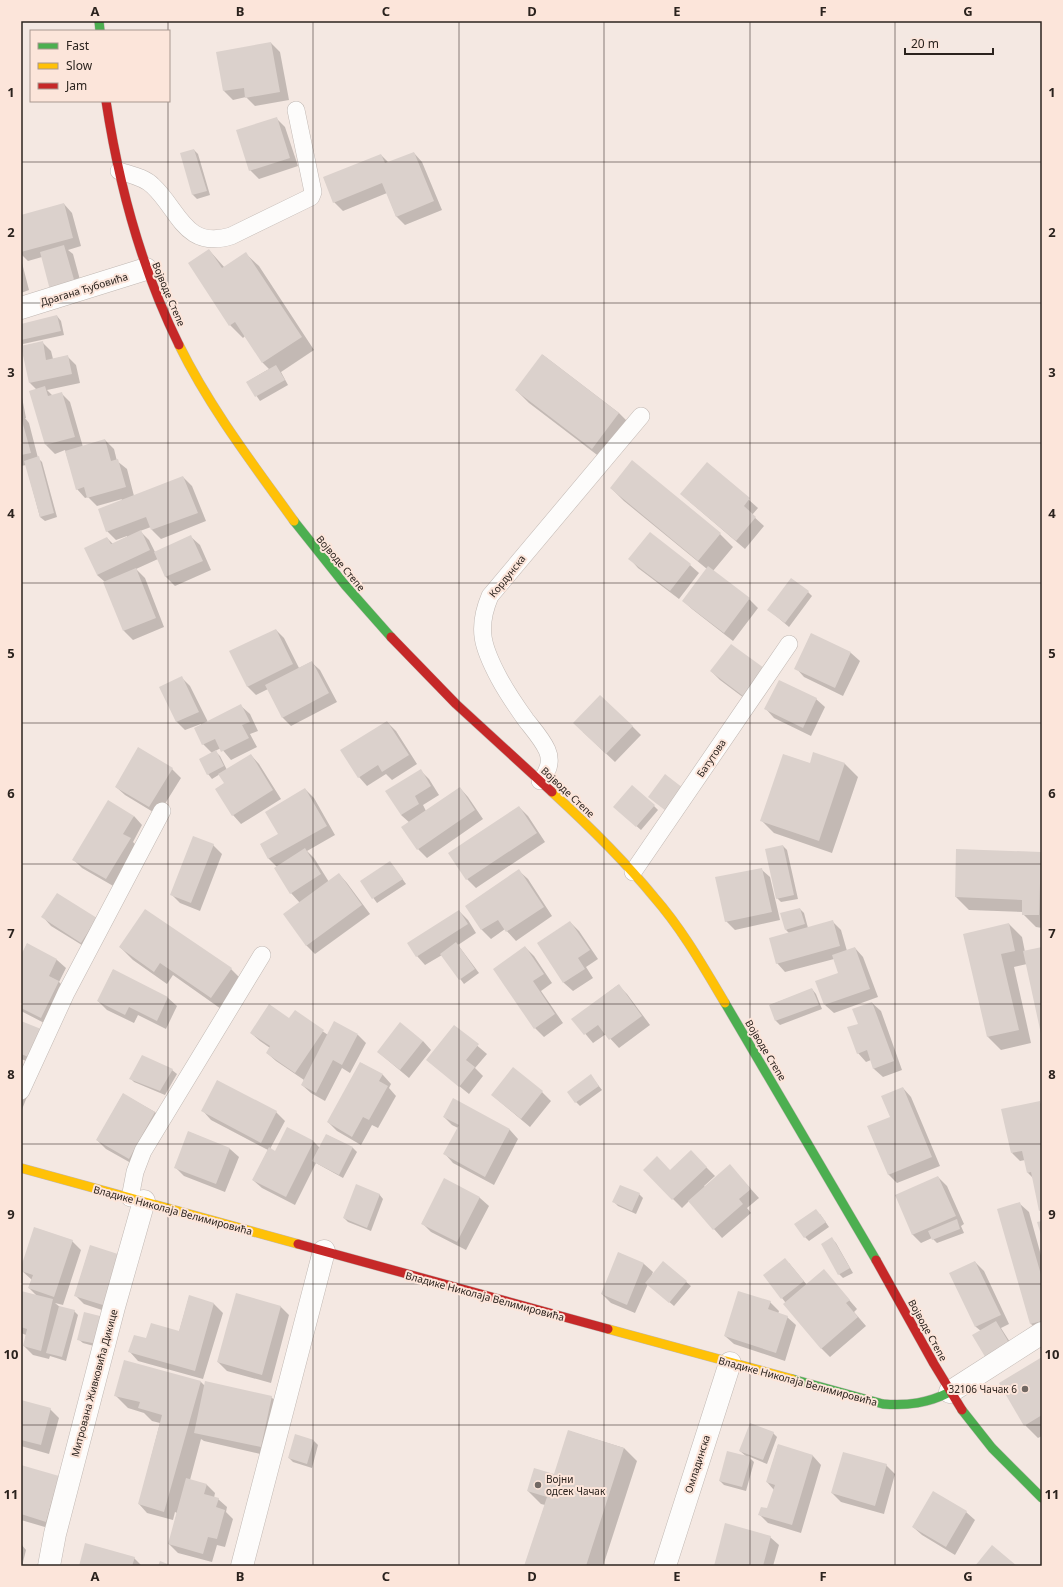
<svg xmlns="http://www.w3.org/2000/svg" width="1063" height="1587" viewBox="0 0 1063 1587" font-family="'Noto Sans',sans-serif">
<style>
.shadow{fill:#0003}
.building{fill:#dbd1cc}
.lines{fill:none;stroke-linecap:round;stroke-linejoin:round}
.lane-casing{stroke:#c1b8b3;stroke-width:18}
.street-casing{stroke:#c1b8b3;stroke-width:23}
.fast-casing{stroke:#c1b8b3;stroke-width:10}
.slow-casing{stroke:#c1b8b3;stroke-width:10}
.jam-casing{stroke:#c1b8b3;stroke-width:10}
.lane{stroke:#fdfcfb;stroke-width:17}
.street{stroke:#fdfcfb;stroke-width:22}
.fast{stroke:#4caf50;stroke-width:9}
.slow{stroke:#ffc107;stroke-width:9}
.jam{stroke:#c62828;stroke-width:9}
.grid{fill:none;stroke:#2b231e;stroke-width:1;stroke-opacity:0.55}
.poi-dot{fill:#716863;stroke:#fce5da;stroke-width:1.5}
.labels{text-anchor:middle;stroke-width:4;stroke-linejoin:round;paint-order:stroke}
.street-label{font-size:10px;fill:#2b231e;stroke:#fce5da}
.poi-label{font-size:10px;fill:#2b231e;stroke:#fce5da;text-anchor:end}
.neatline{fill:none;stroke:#2b231e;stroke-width:1.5}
.grid-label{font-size:13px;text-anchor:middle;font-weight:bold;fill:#2b231e}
</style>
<rect width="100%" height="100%" fill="#f4e8e2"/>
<path class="shadow" d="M271,43L280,52L289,100L255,106L246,97L233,100L224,91L217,53Z
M277,119L285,127L298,166L259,179L250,170Z
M194,150L198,154L210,195L197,199L193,195Z
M414,153L422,162L442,210L405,225L396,216L387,193L343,211L334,202L381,155L389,163Z
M64,204L72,213L81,246L68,250L73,254L83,291L42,257L28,261L21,254V216Z
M209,250L225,268L246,254L259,266L314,350L281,372L288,385L260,401L247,382L269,369L263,363L245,336L243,338L230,325Z
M21,259L29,290L21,293Z
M57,316L61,321L64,335L23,344V346L42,342L51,351L53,359L67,356L76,365L80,383L47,390L53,396L62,394L70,402L83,447L105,440L114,449L117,461L127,469L134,496L183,477L192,486L206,521L161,539L152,530L151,527L140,531L149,540L155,552L191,537L200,545L211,570L175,586L166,577L158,559L136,569L145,578L164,627L133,640L124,631L105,582L97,575L107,538L113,544L127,537V536L116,540L107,531L122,499L97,506L88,497L85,498L77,489L65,450L55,454L46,445L31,391L37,390L30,383L21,344V325Z
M543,355L619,413L632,426L605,461L529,403L516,390Z
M21,392L26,418H25L29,423L38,458L42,462L57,517L45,521L40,517L26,465L21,466Z
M632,462L720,534L733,547L713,571L749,599L758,608L733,641L692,609L683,601L707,569L624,501L611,488Z
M707,463L758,508L752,515L764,526L745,549L690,502Z
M630,559L690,565L699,573L679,599L638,568Z
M808,592L812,596L789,627L769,610Z
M276,630L284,638L299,668L311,662L320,670L337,702L291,726L283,718L268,689L256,695L247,686Z
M811,634L851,653L860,661L843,696L804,677L796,668Z
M711,671L772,678L752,704L720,680Z
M182,678L190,686L208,722L241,706L250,714L258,731L250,734L257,747L231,760L221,748L215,751L220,756L227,770L251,755L259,764L281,799L241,824L233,815L225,783L220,774L212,779L208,774L212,753L203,744L201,724L185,730L176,721Z
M816,699L825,707L811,736L774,718L766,709Z
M387,722L396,731L417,764L392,780L386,774L367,786L359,777Z
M632,726L641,735L615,762L583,732Z
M814,754L845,764L858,777L832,853L774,833L761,820L810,765Z
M172,769L181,778L158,815L125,795L116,787Z
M420,770L429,779L439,795L423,805L426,811L460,788L468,797L483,819L427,858L418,849L410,823L401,815Z
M305,789L314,798L335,835L307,851L314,858L329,882L339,874L347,883L370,914L315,954L306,945L300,903L291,893L277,867L269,859L261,845L279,834Z
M654,806L658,810L641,830L619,811Z
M519,807L528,816L545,842L476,888L467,879Z
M134,816L142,825L133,842L139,848L115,887L82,868L74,860Z
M213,845L222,854L200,911L180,903L172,895Z
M783,846L787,850L798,899L781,902L777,898Z
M957,850L1041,853L1042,928L1036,927L1023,914V912L969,910L956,897Z
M390,862L406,884L377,903L361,881Z
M761,869L770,877L780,920L735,930L726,921Z
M519,871L528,879L552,916L516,941L505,929L491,939L482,930L466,906Z
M800,909L804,913L808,928L833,922L841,930L847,951L855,948L863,957L878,997L834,1013L825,1005L839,973L834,959L785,972L777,963L789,933L786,930Z
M459,911L468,920L476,933L458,945L479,973L464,984L442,955L425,965L417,956Z
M43,917L105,927L90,950L51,926Z
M570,922L579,931L598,959L586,967L593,978L573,991L564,983L538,943Z
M1009,924L1022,937L1025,952L1042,948V1033L1027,964L1014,967L1031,1043L1001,1050L988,1037L964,935Z
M27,944L57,960L66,968L59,982L68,991L50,1026L21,1011V957Z
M120,947L231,969L244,982L224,1011L173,975L167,984L133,960Z
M525,947L534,956L552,983L541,991L563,1023L544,1037L535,1028Z
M113,970L168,998L177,1006L166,1029L138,1015L134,1023L107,1010L98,1001Z
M618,985L627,994L650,1025L619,1048L606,1034L593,1043L573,1019Z
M812,989L816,994L822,1009L780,1025L776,1021L770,1005Z
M872,1003L881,1011L902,1070L883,1077L874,1069L871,1060L866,1062L858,1053Z
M295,1012L328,1035H358L366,1043L350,1073L342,1068L325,1101L311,1093L302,1085L304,1080L276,1061L267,1053L270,1048L260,1041L251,1033L290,1019Z
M21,1022L39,1066L21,1059Z
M454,1026L487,1054L475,1068L483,1076L469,1094L427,1060Z
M423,1041L431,1050L409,1078L378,1052Z
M361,1063L383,1075L391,1084L389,1088L396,1096L378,1128L372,1125L361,1145L337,1131L328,1122Z
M172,1070L177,1074L165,1095L134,1082L130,1078Z
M21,1074L32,1084L21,1112Z
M591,1076L602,1090L580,1106L576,1102Z
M903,1088L911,1097L940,1166L897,1183L888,1174Z
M542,1092L551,1101L530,1127L492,1095Z
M123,1094L155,1112L163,1121L138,1167L106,1149L97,1140Z
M453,1100L510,1130L518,1139L494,1185L453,1163L445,1154L458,1128L452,1125L444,1117Z
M1039,1102L1042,1105V1212L1040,1210L1033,1178L1028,1173L1025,1160L1020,1161L1012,1153Z
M203,1111L276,1112L285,1121L270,1149L276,1152L288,1129L314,1142L320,1148L327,1135L353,1148L357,1152L343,1178L316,1163L295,1205L262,1188L253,1180L268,1150L211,1120Z
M189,1132L230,1149L239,1157L225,1192L184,1176L175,1167Z
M691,1152L715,1176L704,1186L705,1187L730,1166L759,1198L747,1208L751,1213L722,1238L689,1201L682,1208L644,1170L671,1171Z
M938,1177L947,1186L964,1224L961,1226L964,1233L937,1243L932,1238L921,1243L912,1234Z
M445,1180L480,1198L489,1206L466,1250L431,1232L422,1223Z
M379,1194L383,1199L371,1231L348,1222L344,1218Z
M639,1194L643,1198L636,1214L618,1206L614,1202Z
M1020,1204L1029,1212L1042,1259V1332H1040L1031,1324Z
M820,1214L829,1227L809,1241L805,1237Z
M832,1239L836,1243L853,1273L843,1278L839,1274Z
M72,1241L81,1250L63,1305L55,1303L60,1307L74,1311L78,1315L66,1361L50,1356L49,1359L33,1355L24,1346L26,1335L21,1333V1292L37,1296L29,1288L32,1280L21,1270Z
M90,1247L114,1314L84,1304L75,1295Z
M619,1253L644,1264L653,1272L651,1277L663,1263L691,1286L674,1306L648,1284L635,1313L611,1303L602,1294Z
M975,1262L984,1271L1009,1324L1001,1328L1015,1350L981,1331L976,1327L951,1273Z
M789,1263L807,1285L824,1271L857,1309L854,1312L866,1326L830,1357L821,1348L782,1298Z
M189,1297L214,1304L223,1313L203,1379L138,1361L130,1352L147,1340L179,1332Z
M770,1302L779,1311L778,1314L787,1317L796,1325L785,1361L734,1344L725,1336Z
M280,1306L289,1315L271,1383L227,1371L218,1362Z
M85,1313L101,1348L83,1343L78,1339Z
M1042,1358V1436L1038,1438L1025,1425Z
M201,1382L205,1386L271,1397L280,1405L269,1456L204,1441L201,1439L190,1480L207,1485L215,1493L214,1498L218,1499L227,1507L226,1512L233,1519L225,1547L217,1545L212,1562L178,1553L169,1544L177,1513L175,1512L173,1520L147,1513L139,1504L160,1423L152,1421L144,1413L128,1408L115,1395Z
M21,1401L50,1409L59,1418L49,1454L21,1446Z
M569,1431L624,1448L637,1461L603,1566H525L545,1505L541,1504L528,1491L555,1475Z
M773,1433L777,1437L767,1464L748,1456L754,1462L746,1491L724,1485L720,1481L747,1457L740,1451Z
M314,1441L318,1445L312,1468L293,1462L289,1458Z
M778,1445L813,1456L821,1465L801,1533L768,1523L759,1514L768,1510L774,1490L767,1482Z
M886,1465L895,1474L884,1514L841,1502L832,1493Z
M21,1466L67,1486L55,1530L21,1520Z
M966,1512L975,1520L955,1555L922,1535L913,1527Z
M770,1537L779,1545L773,1566H715Z
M21,1544L26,1550L22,1566H21Z
M134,1558L142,1566H80Z"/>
<path class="building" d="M271,42L280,92L245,98L244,88L223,91L216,52Z
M277,117L290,158L249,171L236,130Z
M194,149L207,191L192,195L180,153Z
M414,152L434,201L396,217L382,183L333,203L323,177L381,154L385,163Z
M64,203L73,238L21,252V215Z
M64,245L75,283L50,290L40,252Z
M209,249L222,268L246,252L302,337L262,363L235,322L229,326L188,263Z
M57,315L61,331L21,340V324Z
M43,341L46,360L68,355L72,374L29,383L21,346Z
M542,354L619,413L592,449L515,390Z
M276,365L285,380L255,397L246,382Z
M45,386L48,396L62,392L75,437L45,445L29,391Z
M21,417L31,453L21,455Z
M105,439L111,461L118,459L126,487L87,498L84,487L76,490L65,451Z
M39,456L54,513L40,517L24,461Z
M632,460L721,533L698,561L610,488Z
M707,462L750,498L744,506L756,517L736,541L680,494Z
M183,476L198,513L151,530L146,517L106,532L98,509Z
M141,530L150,550L97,575L84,548L107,537L111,544Z
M650,532L691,564L670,591L628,559Z
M191,535L203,561L165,577L154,552Z
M708,566L750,598L724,633L682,601Z
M136,568L156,618L123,631L103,582Z
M791,578L809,591L785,623L767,610Z
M276,629L293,664L247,687L229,651Z
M811,633L851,652L835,688L794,669Z
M731,644L764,668L743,696L710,671Z
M312,661L329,693L282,718L265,685Z
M182,676L199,712L176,722L159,687Z
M779,680L817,698L803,728L764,709Z
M600,695L633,726L606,754L573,723Z
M241,704L250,722L242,725L249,738L221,752L215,739L202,745L194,728Z
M387,721L409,755L382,772L378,765L358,778L340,750Z
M138,747L173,768L149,807L115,787Z
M216,750L224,766L207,775L199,759Z
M813,752L845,763L819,841L760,821L783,754L810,763Z
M251,754L273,790L232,816L215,789L224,783L218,774Z
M421,769L431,786L415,796L419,804L401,815L385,791Z
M665,774L683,788L666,811L648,797Z
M632,785L655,805L636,827L613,807Z
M460,787L475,810L417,850L401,827Z
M305,788L327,826L268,859L260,844L278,834L265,812Z
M108,800L134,816L123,834L131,838L106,879L72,860Z
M519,806L537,833L466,880L448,853Z
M193,836L214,844L191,903L170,895Z
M783,845L794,895L776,899L765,849Z
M305,848L321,874L290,894L274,868Z
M956,849L1041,852L1039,915H1022V900L955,897Z
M390,861L403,879L372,899L360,881Z
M762,868L772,912L725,922L715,877Z
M519,869L544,907L506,932L498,920L481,930L465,906Z
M339,873L362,905L306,946L283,914Z
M57,893L97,918L81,943L41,917Z
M800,908L805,924L785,930L780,913Z
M145,909L232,968L211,998L160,963L154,972L119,947Z
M459,910L468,924L416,957L407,943Z
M833,920L840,946L776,964L769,938Z
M570,921L590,950L578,958L585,969L563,983L537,943Z
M1009,923L1015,951L1001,954L1019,1030L987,1037L963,934Z
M456,942L475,969L459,980L440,954Z
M27,943L57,959L49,976L59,981L41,1018L21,1008V955Z
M525,946L544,974L533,981L555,1014L534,1029L493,969Z
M855,947L870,989L824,1005L815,981L838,973L832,955Z
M1042,947V1034H1041L1023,951Z
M113,969L168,997L157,1021L129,1007L125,1015L97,1001Z
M619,984L642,1016L609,1040L598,1025L584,1035L571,1019Z
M812,988L819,1005L775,1021L769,1005Z
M872,1002L894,1061L873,1069L867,1050L857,1054L847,1027L858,1024L852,1009Z
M269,1004L289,1018L295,1010L324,1030L295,1073L266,1053L270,1046L250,1033Z
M21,1021L41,1029L31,1058L21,1054Z
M334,1021L358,1034L342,1065L333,1060L316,1093L301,1085Z
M400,1022L423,1041L400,1070L377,1052Z
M454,1025L479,1044L466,1060L475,1067L459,1087L426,1060Z
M142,1055L173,1069L160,1091L129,1079Z
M360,1062L383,1074L379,1081L388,1086L369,1120L363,1117L352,1137L327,1122Z
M513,1067L543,1091L521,1119L491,1095Z
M591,1074L599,1086L575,1103L567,1092Z
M217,1080L277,1111L261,1143L201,1111Z
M903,1087L932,1157L888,1175L867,1126L890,1117L881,1096Z
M123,1093L155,1112L129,1159L96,1140Z
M453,1098L510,1129L485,1177L443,1154L459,1125L443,1117Z
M1040,1101L1042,1111V1210L1039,1211L1031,1172L1027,1173L1022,1151L1011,1153L1001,1109Z
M287,1127L314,1141L286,1197L252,1180L269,1147L275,1151Z
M188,1131L230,1148L216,1184L174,1168Z
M326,1134L353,1147L339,1175L312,1161Z
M691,1150L707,1167L672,1200L643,1170L657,1156L670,1170Z
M730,1164L751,1189L739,1199L743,1204L713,1230L688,1201Z
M938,1176L956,1216L912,1235L895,1195Z
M444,1178L480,1197L457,1242L421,1224Z
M356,1184L380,1194L367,1228L343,1218Z
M620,1185L640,1193L632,1211L612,1202Z
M1020,1202L1042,1278V1321L1030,1324L997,1209Z
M816,1209L826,1222L804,1238L794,1224Z
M957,1219L960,1229L932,1240L928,1231Z
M1042,1221V1238L1037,1222Z
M34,1227L73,1240L54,1297L28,1288L33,1275L21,1271V1267Z
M832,1237L850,1268L838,1275L821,1244Z
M90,1245L121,1255L106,1306L74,1296Z
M618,1252L644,1263L627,1305L601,1294Z
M785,1258L804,1281L781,1299L763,1275Z
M663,1261L687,1281L669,1303L645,1283Z
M975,1261L1001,1315L975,1327L949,1273Z
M824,1269L850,1300L846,1303L858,1317L821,1349L783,1304Z
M21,1291L53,1299L41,1351L23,1346L27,1329L21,1327Z
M738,1291L771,1301L768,1309L788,1316L776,1353L724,1336Z
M236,1293L281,1306L262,1375L217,1362Z
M189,1295L214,1303L195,1371L128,1352L134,1335L146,1338L151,1323L179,1331Z
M59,1306L75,1310L62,1357L46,1353Z
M84,1312L104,1317L97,1344L77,1340Z
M996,1321L1011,1346L987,1360L972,1335Z
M1042,1357V1415L1024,1426L999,1383Z
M124,1360L201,1381L164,1512L138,1504L162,1415L138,1408L140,1402L114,1396Z
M205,1381L272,1396L261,1447L194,1433Z
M21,1400L51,1408L41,1445L21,1440Z
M750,1423L774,1432L763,1460L739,1451Z
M568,1430L624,1448L586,1566H524L547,1497L527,1491L534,1468L554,1474Z
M295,1434L314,1440L307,1464L288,1458Z
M778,1444L813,1455L792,1525L758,1515L761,1507L767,1508L775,1485L766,1482Z
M727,1451L751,1457L742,1487L719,1481Z
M843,1452L887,1464L875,1506L831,1493Z
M21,1465L59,1476L46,1522L21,1514Z
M186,1478L207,1484L204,1494L219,1498L216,1507L225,1510L217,1539L208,1537L203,1554L168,1544Z
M933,1491L967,1511L946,1547L912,1527Z
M725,1523L771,1536L763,1566H714Z
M85,1543L135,1557L132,1566H79Z
M992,1545L1017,1566H975Z
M160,1561L173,1566H158Z"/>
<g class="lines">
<defs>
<path id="lane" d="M119,171C131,175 144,177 153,186C179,210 185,250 231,236L311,197L313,192L296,110
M540,781C548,773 552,761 547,750C542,739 533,729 526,720C516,706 507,693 499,678C483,648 476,629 490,596L641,416
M633,872L789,644
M21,1091L66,993L162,811
M130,1198L135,1172L143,1151L262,955"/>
<path id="street" d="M21,308L146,269
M950,1392L1042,1333
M49,1566L55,1534L114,1307L144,1201
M242,1566L324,1251
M665,1566L730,1363"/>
<path id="fast" d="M99,21L100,31
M294,521L345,585L391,637
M725,1003L876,1260
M792,1379L883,1404C908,1406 928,1403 950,1392
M962,1410L992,1448L1042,1498"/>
<path id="slow" d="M179,345C210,408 253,464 294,521
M552,792C588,825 623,859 654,897C682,929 703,966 725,1003
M21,1168L298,1244
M608,1329L792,1379"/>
<path id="jam" d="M106,101C119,186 141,268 179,345
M391,637L456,704L552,792
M298,1244L608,1329
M876,1260L934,1364L962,1410"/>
</defs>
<use href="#lane" class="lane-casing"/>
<use href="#street" class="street-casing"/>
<use href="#fast" class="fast-casing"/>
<use href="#slow" class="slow-casing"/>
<use href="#jam" class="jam-casing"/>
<use href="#lane" class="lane"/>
<use href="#street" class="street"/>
<use href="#fast" class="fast"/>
<use href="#slow" class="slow"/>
<use href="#jam" class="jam"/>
</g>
<path class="grid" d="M168,21V31M313,21V1566M459,21V1566M604,21V1566M750,21V1566M895,21V1566M168,101V1566M21,162H1042M21,303H1042M21,443H1042M21,583H1042M21,723H1042M21,864H1042M21,1004H1042M21,1144H1042M21,1284H1042M21,1425H1042"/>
<g class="poi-dot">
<circle cx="1025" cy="1389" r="4"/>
<circle cx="538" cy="1485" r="4"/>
</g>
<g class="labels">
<g class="street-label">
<text transform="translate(84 289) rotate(-17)" y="4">Драгана Ћубовића</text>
<text transform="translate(169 294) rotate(67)" y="4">Војводе Степе</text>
<text transform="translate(341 563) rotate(50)" y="4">Војводе Степе</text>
<text transform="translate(507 576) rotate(-51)" y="4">Кордунска</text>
<text transform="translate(711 758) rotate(-56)" y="4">Батутова</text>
<text transform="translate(568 792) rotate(43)" y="4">Војводе Степе</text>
<text transform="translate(766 1050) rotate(59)" y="4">Војводе Степе</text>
<text transform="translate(173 1210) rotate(15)" y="4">Владике Николаја Велимировића</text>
<text transform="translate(485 1296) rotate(15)" y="4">Владике Николаја Велимировића</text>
<text transform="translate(928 1330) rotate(61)" y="4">Војводе Степе</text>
<text transform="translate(798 1381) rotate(15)" y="4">Владике Николаја Велимировића</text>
<text transform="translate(94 1383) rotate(-75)" y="4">Митрована Живковића Дикице</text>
<text transform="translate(697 1464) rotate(-72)" y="4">Омладинска</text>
</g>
<g class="poi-label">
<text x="1017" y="1393">32106 Чачак 6</text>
<text x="546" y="1483" text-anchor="start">Војни<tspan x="546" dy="12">одсек Чачак</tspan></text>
</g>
</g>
<rect width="1063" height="1587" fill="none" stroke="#fce5da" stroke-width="44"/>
<rect x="30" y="30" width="140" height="72" fill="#fce5da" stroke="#a8978f"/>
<rect x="38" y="43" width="20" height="6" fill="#4caf50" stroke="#a8978f"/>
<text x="66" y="50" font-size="12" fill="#2b231e">Fast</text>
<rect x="38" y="63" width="20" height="6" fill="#ffc107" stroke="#a8978f"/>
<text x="66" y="70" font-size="12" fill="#2b231e">Slow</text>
<rect x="38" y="83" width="20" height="6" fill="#c62828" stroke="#a8978f"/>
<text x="66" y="90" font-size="12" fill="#2b231e">Jam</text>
<path d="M905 48v6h88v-6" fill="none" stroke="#2b231e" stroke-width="2"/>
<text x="911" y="48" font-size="12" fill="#2b231e" stroke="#fce5da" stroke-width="3" paint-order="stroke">20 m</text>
<rect x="22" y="22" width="1019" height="1543" class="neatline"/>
<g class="grid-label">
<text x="95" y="16">A</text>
<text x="240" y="16">B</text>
<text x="386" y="16">C</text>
<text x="532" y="16">D</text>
<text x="677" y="16">E</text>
<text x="823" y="16">F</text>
<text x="968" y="16">G</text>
<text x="11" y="97">1</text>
<text x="1052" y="97">1</text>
<text x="11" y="237">2</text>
<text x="1052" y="237">2</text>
<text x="11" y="377">3</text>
<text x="1052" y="377">3</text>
<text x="11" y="518">4</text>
<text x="1052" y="518">4</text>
<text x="11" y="658">5</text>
<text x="1052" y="658">5</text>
<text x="11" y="798">6</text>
<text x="1052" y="798">6</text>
<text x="11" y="938">7</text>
<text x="1052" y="938">7</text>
<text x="11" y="1079">8</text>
<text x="1052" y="1079">8</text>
<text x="11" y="1219">9</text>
<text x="1052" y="1219">9</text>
<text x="11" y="1359">10</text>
<text x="1052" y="1359">10</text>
<text x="11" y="1499">11</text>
<text x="1052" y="1499">11</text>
<text x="95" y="1581">A</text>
<text x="240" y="1581">B</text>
<text x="386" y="1581">C</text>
<text x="532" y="1581">D</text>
<text x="677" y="1581">E</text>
<text x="823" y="1581">F</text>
<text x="968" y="1581">G</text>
</g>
</svg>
